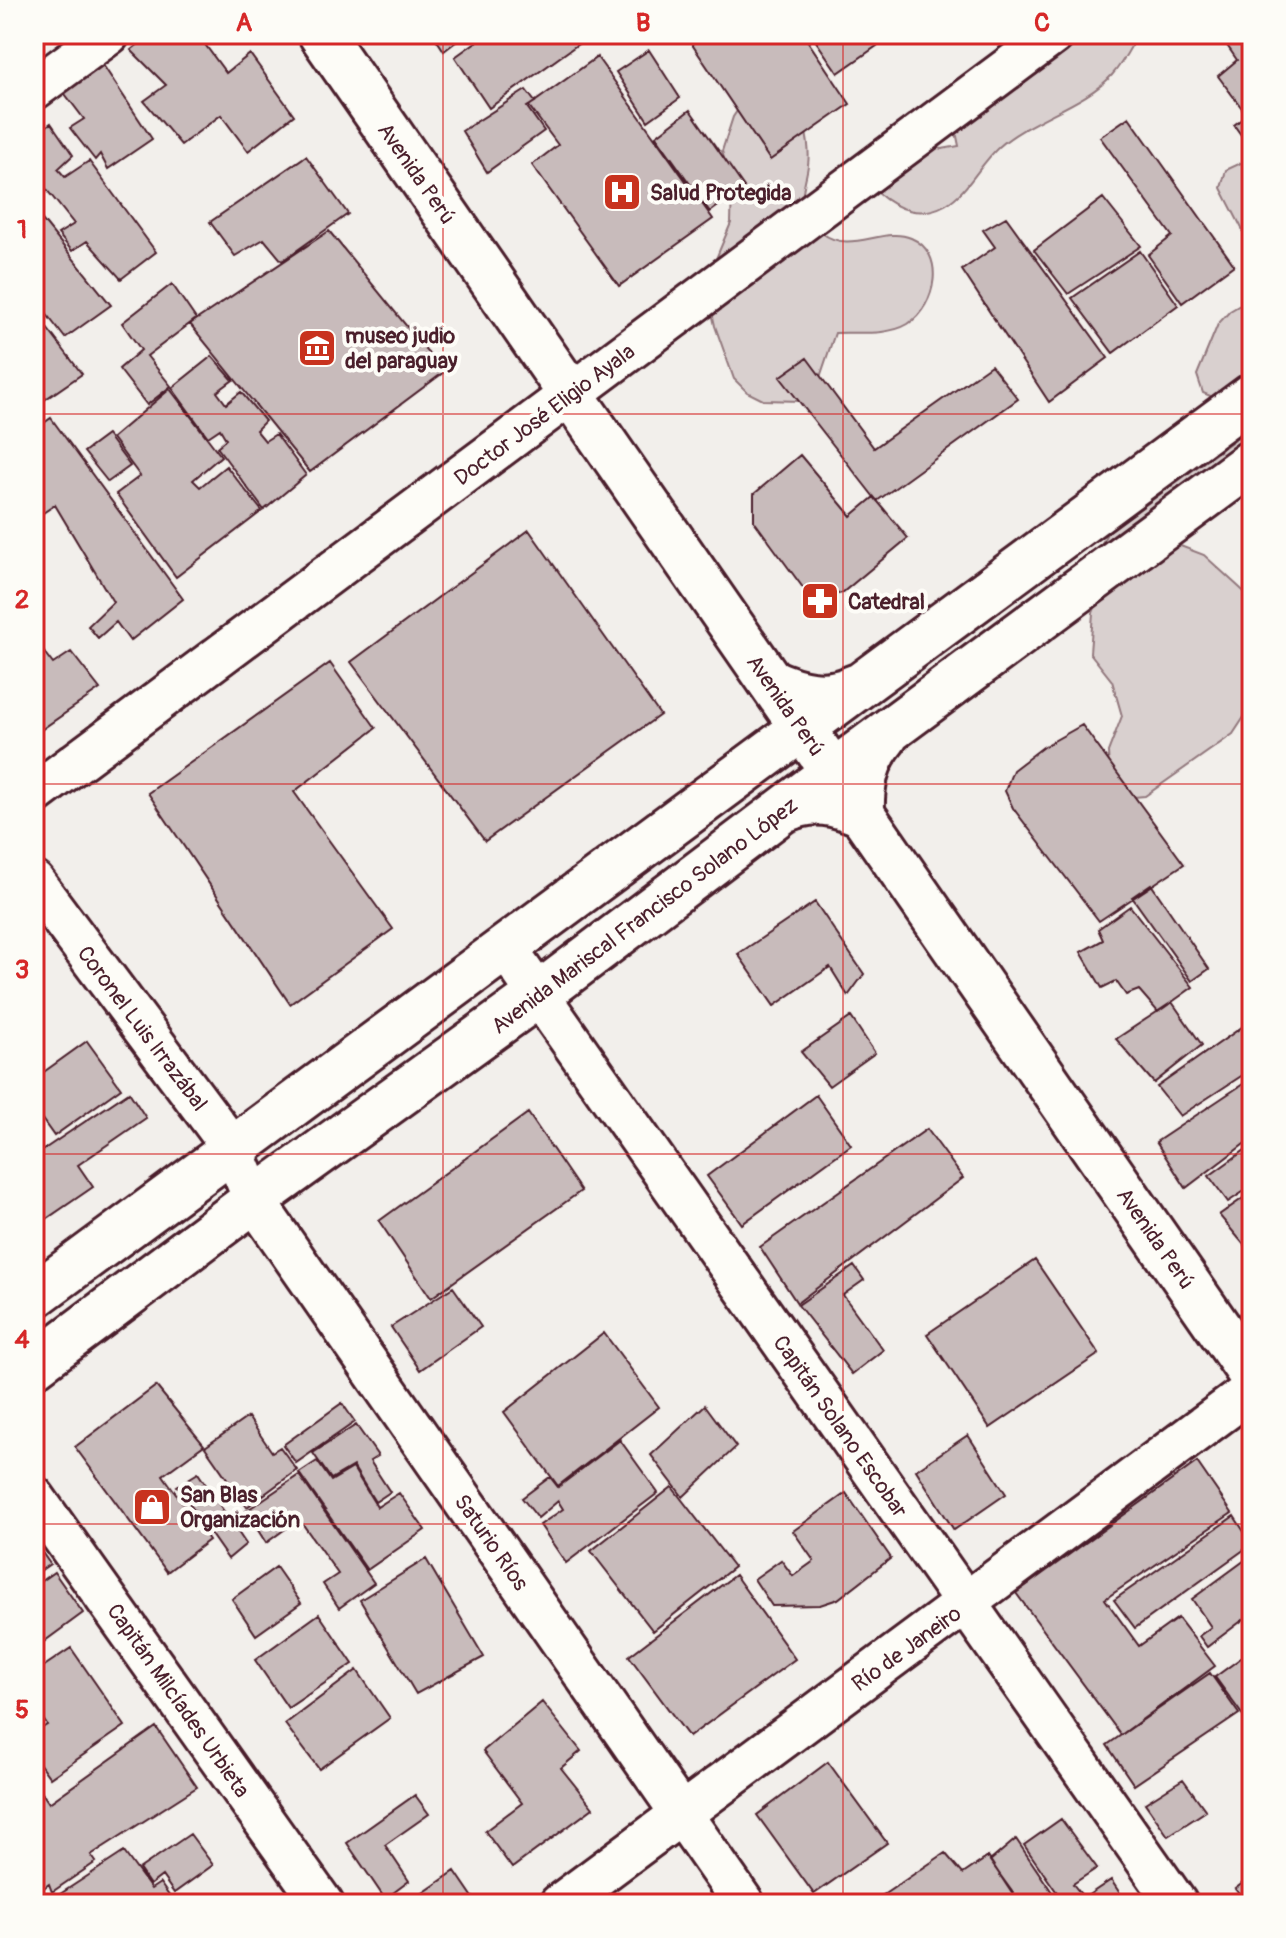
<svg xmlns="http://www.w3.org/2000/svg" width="1286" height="1938" viewBox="0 0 1286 1938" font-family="Pangolin,sans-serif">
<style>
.green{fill:#d9d0cf;stroke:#92787d;stroke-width:2}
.building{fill:#c8bbbb;stroke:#4a1f2b;stroke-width:2}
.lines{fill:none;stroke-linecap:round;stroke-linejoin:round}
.street-casing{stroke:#4a1f2b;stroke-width:46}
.primary-casing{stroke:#4a1f2b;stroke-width:50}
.highway-casing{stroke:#4a1f2b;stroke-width:50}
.street{stroke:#fdfcf7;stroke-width:40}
.primary{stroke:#fdfcf7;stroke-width:44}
.highway{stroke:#fdfcf7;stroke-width:44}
.grid{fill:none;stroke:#d62828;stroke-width:2;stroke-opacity:0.55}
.labels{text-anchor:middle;stroke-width:8;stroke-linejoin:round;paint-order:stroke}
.street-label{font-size:22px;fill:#4a1f2b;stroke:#fdfcf7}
.poi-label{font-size:22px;font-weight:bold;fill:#4a1f2b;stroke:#fdfcf7;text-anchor:start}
.neatline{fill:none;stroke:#d62828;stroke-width:3}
.grid-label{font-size:26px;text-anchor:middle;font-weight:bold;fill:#d62828}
</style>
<rect width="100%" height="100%" fill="#f2efeb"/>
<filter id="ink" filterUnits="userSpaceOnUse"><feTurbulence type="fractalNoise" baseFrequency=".0125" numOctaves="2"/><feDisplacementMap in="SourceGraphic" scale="16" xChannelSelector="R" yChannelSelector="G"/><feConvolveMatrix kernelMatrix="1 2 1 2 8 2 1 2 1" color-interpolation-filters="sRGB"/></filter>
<g filter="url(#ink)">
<path class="green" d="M1068,34H1138C1130,48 1123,63 1112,75C1085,105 1032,118 999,147C980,164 968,192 945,205C921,218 897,210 878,193L893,159L925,145L942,149L959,146L955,127Z
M743,102L804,122C807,137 810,151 808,165C807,176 801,191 803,202C805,209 816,229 822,233C850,255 883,226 911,238C947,253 936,306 908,324C888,336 858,332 835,333L816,389L801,401L763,400L747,392L734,379L715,326L707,290L710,273L731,223L732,187L722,151L733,117Z
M1243,162L1252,166V248L1221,188L1226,170Z
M1252,298V386L1220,400L1203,393L1197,375L1218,324L1230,311Z
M1252,427V438L1112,542L1100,547L1107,533Z
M1170,542L1204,555L1252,599V705L1233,734L1145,796L1111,799L1108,752L1122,716L1112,681L1090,653L1093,613L1107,576Z"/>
<path class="building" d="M151,34H208L201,39L226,73L250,54L294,115L248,151L221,115L181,145L144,101L166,85L131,50Z
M433,34H466L444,51Z
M487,34H592L489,108L455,57Z
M685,34H803L850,104L770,160Z
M811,34H894L838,73Z
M1234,34H1252V133L1244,139L1234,125L1247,115L1218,76L1237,60L1224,41Z
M649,50L680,98L648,121L616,72Z
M597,57L713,219L619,286L532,165L558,145L529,106Z
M101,62L152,139L108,169L100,154L95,160L70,128L84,119L62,90Z
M526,90L535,102L527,107L544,131L487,172L462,131Z
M690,110L744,187L710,212L656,136Z
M1129,117L1234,265L1182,303L1148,255L1172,236L1100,137Z
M51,123L73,155L58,169L65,177L89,161L156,252L121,279L87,241L72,251L58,234L74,224L43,185L34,191V135Z
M1252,139V158L1243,146Z
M306,156L348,214L282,261L264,239L235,256L210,222Z
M1103,198L1141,246L1068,294L1034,250Z
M34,210L111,305L65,338L34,298Z
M1006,217L1108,358L1049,402L962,270L995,247L983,230Z
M329,231L444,372L310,472L190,324Z
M1140,251L1178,305L1113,353L1072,298Z
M172,284L196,319L147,356L171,386L147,405L119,369L141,350L122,323Z
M34,311L82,374L34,407Z
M212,356L233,380L217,392L226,404L241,392L265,421L256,430L265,441L276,434L306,475L264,510L217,447L226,439L220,429L208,437L172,388Z
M807,358L874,448L991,365L1018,399L877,501L780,377Z
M170,389L221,456L193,480L200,487L226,466L262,511L176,577L116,494L140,476L112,438Z
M51,418L183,599L130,641L116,622L98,638L88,626L113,602L55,505L34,519V430Z
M107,435L130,466L108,482L84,452Z
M800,455L851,516L874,497L908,538L842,593L812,600L754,521V494Z
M529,530L660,715L485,841L351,662Z
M34,639L53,664L71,652L100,689L35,734Z
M330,663L376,728L294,792L393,929L290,1004L148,793Z
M1082,725L1184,864L1099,921L1013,808L1005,791L1013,770L1043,747Z
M1151,884L1209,969L1192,981L1132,897Z
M815,902L864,974L848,996L830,967L774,1006L738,954Z
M1130,906L1193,987L1158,1012L1139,990L1126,995L1116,981L1102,988L1081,952L1103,940L1098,929Z
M1252,934V953L1244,939Z
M34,947L43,960L34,967Z
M1172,1002L1202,1045L1154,1083L1116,1039Z
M851,1017L875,1053L829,1086L801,1052Z
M1252,1020V1069L1180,1116L1157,1087Z
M87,1041L121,1088L54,1136L34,1108V1079Z
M1252,1078V1138L1186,1188L1156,1142Z
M129,1092L146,1118L78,1165L93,1187L39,1224L34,1217V1156Z
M816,1095L851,1145L742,1224L707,1176Z
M528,1113L581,1191L431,1298L379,1221Z
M927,1129L963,1178L797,1303L760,1247Z
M1252,1145V1186L1228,1202L1209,1176Z
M1252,1192V1250L1250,1252L1219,1215Z
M1035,1260L1099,1354L990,1428L927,1334Z
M854,1266L864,1280L843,1295L883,1350L852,1374L798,1305Z
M453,1287L481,1327L420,1370L391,1327Z
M604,1333L659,1407L558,1486L504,1412Z
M156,1386L204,1445L163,1475L209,1540L167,1572L75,1447Z
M342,1403L355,1422L296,1463L283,1445Z
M705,1405L736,1447L683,1497L651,1455Z
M248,1417L272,1452L280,1447L297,1470L247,1507L205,1447Z
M356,1425L378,1456L370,1461L390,1492L375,1502L353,1466L331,1479L313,1453Z
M968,1435L1006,1494L954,1530L916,1470Z
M620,1440L658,1493L566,1563L540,1525L563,1509L558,1501L538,1518L522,1498L550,1477L558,1487Z
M317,1461L331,1481L353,1468L377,1507L399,1493L425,1530L367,1570L299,1473Z
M1197,1462L1232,1513L1105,1599L1139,1646L1178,1618L1215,1666L1121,1735L1016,1593Z
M198,1473L246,1544L228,1559L177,1486Z
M299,1475L374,1583L339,1608L323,1584L338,1574L299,1519L266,1543L246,1511Z
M672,1487L734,1567L653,1631L591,1551Z
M846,1493L891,1558L838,1599L820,1605L772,1606L754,1579L781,1560L793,1576L814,1561L793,1531Z
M1234,1516L1252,1544L1135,1628L1114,1600Z
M34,1541L50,1564L34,1575Z
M1252,1555V1613L1207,1647L1199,1636L1211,1627L1192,1599Z
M426,1559L484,1657L416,1694L360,1600Z
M276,1567L301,1603L256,1635L232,1599Z
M54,1572L83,1613L34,1649V1586Z
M735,1575L795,1659L689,1737L629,1656Z
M319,1614L353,1664L288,1708L255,1660Z
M71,1648L125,1726L50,1778L34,1756V1733L47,1725L34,1706V1673Z
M1252,1650V1728L1215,1677Z
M357,1670L390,1718L319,1769L285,1724Z
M1210,1673L1239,1714L1134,1785L1107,1745Z
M542,1702L581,1751L561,1768L593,1808L512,1868L485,1831L522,1803L483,1751Z
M156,1727L197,1787L91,1855L96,1862L52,1892L49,1884L34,1895V1794L40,1790L49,1803Z
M828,1762L887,1843L814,1894L757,1815Z
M1183,1779L1206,1811L1168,1836L1145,1803Z
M415,1795L429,1814L385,1845L409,1881L385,1899L347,1843Z
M1061,1819L1097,1868L1073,1884L1084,1898L1111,1880L1127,1904H1065L1024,1845Z
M190,1834L213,1865L174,1893L162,1876L150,1885L139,1869Z
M1016,1839L1060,1904H1021L990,1861Z
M124,1852L151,1889L160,1883L172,1900L166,1904H45Z
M945,1853L963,1874L988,1857L1019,1904H870Z
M455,1871L474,1899L466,1904H407Z
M1252,1876V1904H1247L1235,1889Z"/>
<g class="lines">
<defs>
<path id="street" d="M34,89L109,34
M34,794L1054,34
M34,882L233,1149L254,1200L744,1904
M505,947L1177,1904
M34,1497L323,1904
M560,1904L1252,1390"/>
<path id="primary" d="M321,34L1252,1376"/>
<path id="highway" d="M770,681C798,694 826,701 855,687
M786,809C814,797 836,803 862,814C861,784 865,761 885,737
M34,1296L1252,396
M34,1365L254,1200L538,995L833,772L1252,462"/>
</defs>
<use href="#street" class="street-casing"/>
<use href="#primary" class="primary-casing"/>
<use href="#highway" class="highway-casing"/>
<use href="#street" class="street"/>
<use href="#primary" class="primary"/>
<use href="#highway" class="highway"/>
</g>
</g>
<path class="grid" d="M443,34V1904M843,34V1904M34,414H1252M34,784H1252M34,1154H1252M34,1524H1252"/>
<defs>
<symbol id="hospital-square" viewBox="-11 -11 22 22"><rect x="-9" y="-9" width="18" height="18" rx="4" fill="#c8321e" stroke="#fdfcf7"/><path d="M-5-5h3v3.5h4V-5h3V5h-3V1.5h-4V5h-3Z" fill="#fff"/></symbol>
<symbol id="museum-square" viewBox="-11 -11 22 22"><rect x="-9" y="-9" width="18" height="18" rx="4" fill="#c8321e" stroke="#fdfcf7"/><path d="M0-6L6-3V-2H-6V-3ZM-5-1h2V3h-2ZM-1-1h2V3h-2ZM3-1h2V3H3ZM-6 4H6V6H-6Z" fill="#fff"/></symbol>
<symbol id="pharmacy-square" viewBox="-11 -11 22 22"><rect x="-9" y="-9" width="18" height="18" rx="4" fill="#c8321e" stroke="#fdfcf7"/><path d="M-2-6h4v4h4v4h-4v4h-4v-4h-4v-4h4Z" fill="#fff"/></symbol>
<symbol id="shop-square" viewBox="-11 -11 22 22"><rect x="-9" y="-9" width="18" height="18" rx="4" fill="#c8321e" stroke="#fdfcf7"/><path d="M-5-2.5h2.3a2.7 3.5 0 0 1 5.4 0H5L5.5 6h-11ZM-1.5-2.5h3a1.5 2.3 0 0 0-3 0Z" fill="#fff"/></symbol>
</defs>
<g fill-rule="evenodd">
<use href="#hospital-square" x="600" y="170" width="44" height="44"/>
<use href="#museum-square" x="295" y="326" width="44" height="44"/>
<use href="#pharmacy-square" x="798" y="579" width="44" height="44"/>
<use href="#shop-square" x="130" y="1485" width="44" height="44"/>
</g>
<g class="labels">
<g class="street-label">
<text transform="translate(417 173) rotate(55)" y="8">Avenida Perú</text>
<text transform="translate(544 414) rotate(-37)" y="8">Doctor José Eligio Ayala</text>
<text transform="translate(786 705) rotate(55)" y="8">Avenida Perú</text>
<text transform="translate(644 915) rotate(-37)" y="8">Avenida Mariscal Francisco Solano López</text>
<text transform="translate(143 1028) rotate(53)" y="8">Coronel Luis Irrazábal</text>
<text transform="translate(1156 1238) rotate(55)" y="8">Avenida Perú</text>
<text transform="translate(841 1426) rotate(55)" y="8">Capitán Solano Escobar</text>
<text transform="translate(492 1542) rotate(55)" y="8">Saturio Ríos</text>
<text transform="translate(906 1648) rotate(-36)" y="8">Río de Janeiro</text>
<text transform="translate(179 1700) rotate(55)" y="8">Capitán Milcíades Urbieta</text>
</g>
<g class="poi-label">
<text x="650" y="200">Salud Protegida</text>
<text x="345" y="343">museo judio<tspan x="345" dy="25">del paraguay</tspan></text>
<text x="848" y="609">Catedral</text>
<text x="180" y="1502">San Blas<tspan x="180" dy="25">Organización</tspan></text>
</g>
</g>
<rect width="1286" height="1938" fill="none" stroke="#fdfcf7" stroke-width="88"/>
<rect x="44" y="44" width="1198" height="1850" class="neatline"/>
<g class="grid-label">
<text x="244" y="31">A</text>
<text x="643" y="31">B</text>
<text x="1042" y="31">C</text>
<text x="22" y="238">1</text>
<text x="22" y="608">2</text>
<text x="22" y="978">3</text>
<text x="22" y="1348">4</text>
<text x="22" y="1718">5</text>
</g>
</svg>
